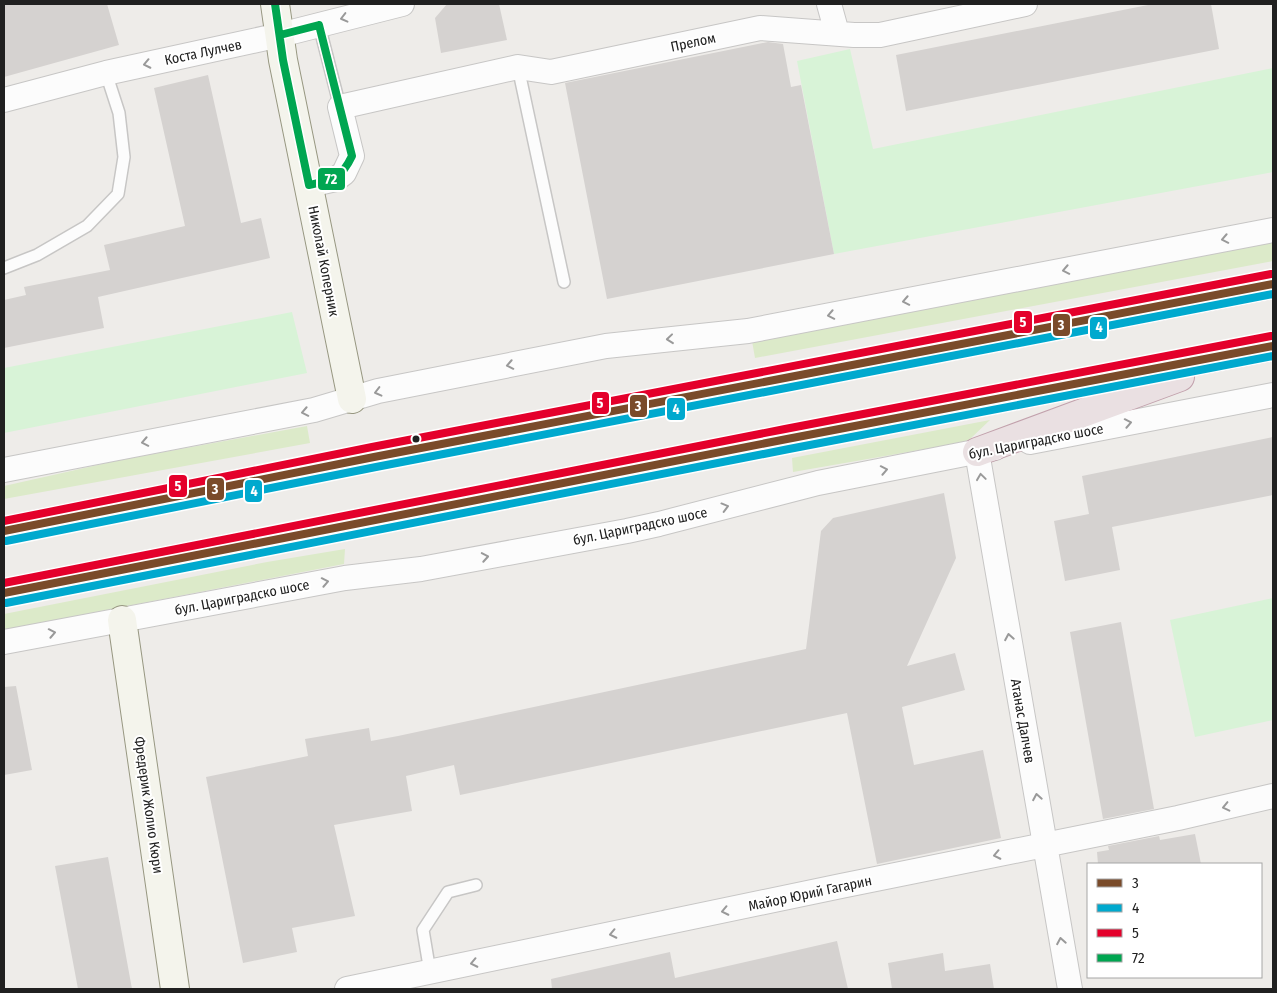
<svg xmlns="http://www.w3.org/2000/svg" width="1277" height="993" viewBox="0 0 1277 993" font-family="'Fira Sans Condensed',sans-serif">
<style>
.grass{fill:#dceac9}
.park{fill:#d8f3d7}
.building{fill:#d5d2d0}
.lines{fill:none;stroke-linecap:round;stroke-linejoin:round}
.lane-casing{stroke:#c7c6c5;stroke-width:14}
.street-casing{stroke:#c7c6c5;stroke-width:26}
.secondary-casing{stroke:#979781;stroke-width:30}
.highway-casing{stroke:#c2a1ac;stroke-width:30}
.lane{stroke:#fcfcfc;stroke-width:11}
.street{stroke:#fcfcfc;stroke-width:24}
.secondary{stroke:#f4f4ec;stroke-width:28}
.highway{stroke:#eae0e2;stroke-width:28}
.bus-1-casing{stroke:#fff;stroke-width:11}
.bus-2-casing{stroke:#fff;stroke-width:11}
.bus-3-casing{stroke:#fff;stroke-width:11}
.bus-4-casing{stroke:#fff;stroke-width:11}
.bus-1{stroke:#7a4b2a;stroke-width:8}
.bus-2{stroke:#00a9ce;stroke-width:8}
.bus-3{stroke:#e4002b;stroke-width:8}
.bus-4{stroke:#00a651;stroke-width:8}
.oneway{stroke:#999}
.bus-dot{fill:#202020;stroke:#fff;stroke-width:2}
.labels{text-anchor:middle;stroke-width:4;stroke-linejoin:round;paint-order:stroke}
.street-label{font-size:14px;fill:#202020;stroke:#fff}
.line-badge{stroke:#fff;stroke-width:2}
.badge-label{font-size:14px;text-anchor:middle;font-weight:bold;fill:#fff}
</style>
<rect width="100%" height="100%" fill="#eeece9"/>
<path class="grass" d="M1273,241V261L755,358L752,341Z
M990,420L969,440L960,443L793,472L792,458Z
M307,426L310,443L4,499V486L120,460Z
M345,549L344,564L4,630V614L267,562Z"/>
<path class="park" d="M850,49L873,149L1273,68V172L834,254L797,61Z
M292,312L307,373L4,433V368Z
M1273,598V720L1195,737L1170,620Z"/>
<path class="building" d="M4,4H107L119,45L4,77Z
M447,4H499L507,40L441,53L435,18Z
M1153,4H1211L1219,49L906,111L896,55Z
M768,42L783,44L791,87L801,85L834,254L607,299L565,83Z
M208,75L241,223L261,218L270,258L98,297L104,328L4,348V300L26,295L24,287L110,270L104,245L185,226L154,88Z
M1273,437V495L1112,527L1120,570L1065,581L1054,521L1089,514L1082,476Z
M944,493L956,558L907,666L955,653L965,690L902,707L914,765L983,750L1001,838L877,864L847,713L460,795L454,765L406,776L412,811L334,825L355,916L292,928L297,952L243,963L206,777L308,756L305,739L369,728L371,741L398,736L806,649L821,531L833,518Z
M1121,622L1154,809L1103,819L1070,632Z
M16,686L32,770L4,775V687Z
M1195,834L1201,864H1098L1097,852L1109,850L1108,846L1159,836L1160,840Z
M108,857L132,989H78L55,866Z
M837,941L848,989H552L551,979L670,952L675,978Z
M943,953L945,971L990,964L994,989H892L888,963Z"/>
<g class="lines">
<defs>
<path id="lane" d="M319,25L340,107
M518,67L564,282
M4,268L37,255L87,226L118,194L124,157L119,113L106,73
M430,972L423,930L448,892L476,885"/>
<path id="street" d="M829,4L837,33
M4,100L106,73L280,35L402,4
M309,185L336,179L344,173L352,156L340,107L518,67L551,72L760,28L854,35H880L1025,4
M1030,442L1273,395
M977,452L1070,989
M4,470L314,410L378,391L606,346L748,331L1273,230
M4,642L345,578L421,569L627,531L659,524L818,483L995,448
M347,989L841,886L1178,818L1273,796"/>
<path id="secondary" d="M275,4L283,60L352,399
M122,620L175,989"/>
<path id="highway" d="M977,452L1180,377
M4,531L374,457L1273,284
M4,593L787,439L1273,346"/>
</defs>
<use href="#lane" class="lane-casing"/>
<use href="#street" class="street-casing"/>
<use href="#secondary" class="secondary-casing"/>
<use href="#highway" class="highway-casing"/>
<use href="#lane" class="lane"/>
<use href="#street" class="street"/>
<use href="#secondary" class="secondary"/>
<use href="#highway" class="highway"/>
<defs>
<path id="bus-1" d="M4,531L374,457L1273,284
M4,593L787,439L1273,346"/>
<path id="bus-2" d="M6,541L376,467L1273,294
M6,603L789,449L1273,356"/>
<path id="bus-3" d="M4,521L372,447L1271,274
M4,583L785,429L1271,336"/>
<path id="bus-4" d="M275,4L283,60L309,185C333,180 341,179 352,156L319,25L280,35"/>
</defs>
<use href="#bus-1" class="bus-1-casing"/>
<use href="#bus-2" class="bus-2-casing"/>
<use href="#bus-3" class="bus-3-casing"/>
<use href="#bus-4" class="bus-4-casing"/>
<use href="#bus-1" class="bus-1"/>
<use href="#bus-2" class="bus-2"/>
<use href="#bus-3" class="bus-3"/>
<use href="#bus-4" class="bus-4"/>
</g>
<defs><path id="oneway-chevron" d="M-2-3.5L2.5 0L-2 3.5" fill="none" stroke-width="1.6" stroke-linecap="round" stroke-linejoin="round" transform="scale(1.25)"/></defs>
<g class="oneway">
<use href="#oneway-chevron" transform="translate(344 18) rotate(166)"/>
<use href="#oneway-chevron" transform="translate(147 64) rotate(168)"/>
<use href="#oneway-chevron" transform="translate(1225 239) rotate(169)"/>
<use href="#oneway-chevron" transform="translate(1066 270) rotate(169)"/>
<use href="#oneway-chevron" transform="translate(906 301) rotate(169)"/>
<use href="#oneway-chevron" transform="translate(831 315) rotate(169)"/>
<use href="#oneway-chevron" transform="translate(670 339) rotate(174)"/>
<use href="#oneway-chevron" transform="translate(510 365) rotate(169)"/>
<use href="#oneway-chevron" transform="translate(378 392) rotate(166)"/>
<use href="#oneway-chevron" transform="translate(305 412) rotate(169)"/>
<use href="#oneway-chevron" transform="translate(1128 423) rotate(-11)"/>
<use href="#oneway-chevron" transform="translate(145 442) rotate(169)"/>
<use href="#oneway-chevron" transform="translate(884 470) rotate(-11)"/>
<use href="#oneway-chevron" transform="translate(981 477) rotate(-98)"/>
<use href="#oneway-chevron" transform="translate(725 507) rotate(-15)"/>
<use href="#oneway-chevron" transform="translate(485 557) rotate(-10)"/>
<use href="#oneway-chevron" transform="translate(325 582) rotate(-11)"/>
<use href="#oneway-chevron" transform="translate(52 633) rotate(-11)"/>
<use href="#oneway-chevron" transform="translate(1009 637) rotate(-100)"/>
<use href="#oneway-chevron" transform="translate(1037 797) rotate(-100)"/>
<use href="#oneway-chevron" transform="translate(1226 807) rotate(167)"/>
<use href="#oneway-chevron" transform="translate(997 855) rotate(168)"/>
<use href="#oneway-chevron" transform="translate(725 911) rotate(168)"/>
<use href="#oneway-chevron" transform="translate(613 934) rotate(168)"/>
<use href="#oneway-chevron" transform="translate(1061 941) rotate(-100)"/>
<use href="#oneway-chevron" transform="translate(474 963) rotate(168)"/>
</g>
<circle class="bus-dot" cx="416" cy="439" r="4.5"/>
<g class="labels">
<g class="street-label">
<text transform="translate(693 42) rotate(-12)" y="5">Прелом</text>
<text transform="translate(203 52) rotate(-12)" y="5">Коста Лулчев</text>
<text transform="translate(324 261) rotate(79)" y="5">Николай Коперник</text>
<text transform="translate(1036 441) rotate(-11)" y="5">бул. Цариградско шосе</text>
<text transform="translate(640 526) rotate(-12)" y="5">бул. Цариградско шосе</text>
<text transform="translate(242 597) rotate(-11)" y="5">бул. Цариградско шосе</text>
<text transform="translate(1023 721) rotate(80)" y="5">Атанас Далчев</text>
<text transform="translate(149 805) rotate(82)" y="5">Фредерик Жолио Кюри</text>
<text transform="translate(810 893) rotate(-12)" y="5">Майор Юрий Гагарин</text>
</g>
</g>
<g class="line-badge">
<rect x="317" y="167" width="29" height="24" rx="5" fill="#00a651"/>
<rect x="1013" y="310" width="20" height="24" rx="5" fill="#e4002b"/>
<rect x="1052" y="313" width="19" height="24" rx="5" fill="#7a4b2a"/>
<rect x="1089" y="316" width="19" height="24" rx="5" fill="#00a9ce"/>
<rect x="591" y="391" width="19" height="24" rx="5" fill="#e4002b"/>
<rect x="629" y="394" width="19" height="24" rx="5" fill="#7a4b2a"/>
<rect x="666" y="397" width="20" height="24" rx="5" fill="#00a9ce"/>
<rect x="168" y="474" width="20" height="24" rx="5" fill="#e4002b"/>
<rect x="206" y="477" width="19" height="24" rx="5" fill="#7a4b2a"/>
<rect x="244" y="479" width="19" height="24" rx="5" fill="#00a9ce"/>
</g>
<g class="badge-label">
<text x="331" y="184">72</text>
<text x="1023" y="327">5</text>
<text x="1061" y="330">3</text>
<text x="1099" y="332">4</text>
<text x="600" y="408">5</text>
<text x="638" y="411">3</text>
<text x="676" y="414">4</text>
<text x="178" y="491">5</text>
<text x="215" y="494">3</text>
<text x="254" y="496">4</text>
</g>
<rect width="1277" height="993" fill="none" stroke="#202020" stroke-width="10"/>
<rect x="1087" y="863" width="175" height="115" fill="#ffffff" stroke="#a6a6a6"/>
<rect x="1097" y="879" width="25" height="8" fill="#7a4b2a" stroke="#a6a6a6"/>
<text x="1132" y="888" font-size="15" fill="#202020">3</text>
<rect x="1097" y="904" width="25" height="8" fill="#00a9ce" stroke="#a6a6a6"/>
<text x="1132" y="913" font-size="15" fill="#202020">4</text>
<rect x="1097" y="929" width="25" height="8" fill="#e4002b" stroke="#a6a6a6"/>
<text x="1132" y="938" font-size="15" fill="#202020">5</text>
<rect x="1097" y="954" width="25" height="8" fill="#00a651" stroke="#a6a6a6"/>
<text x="1132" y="963" font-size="15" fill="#202020">72</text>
</svg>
